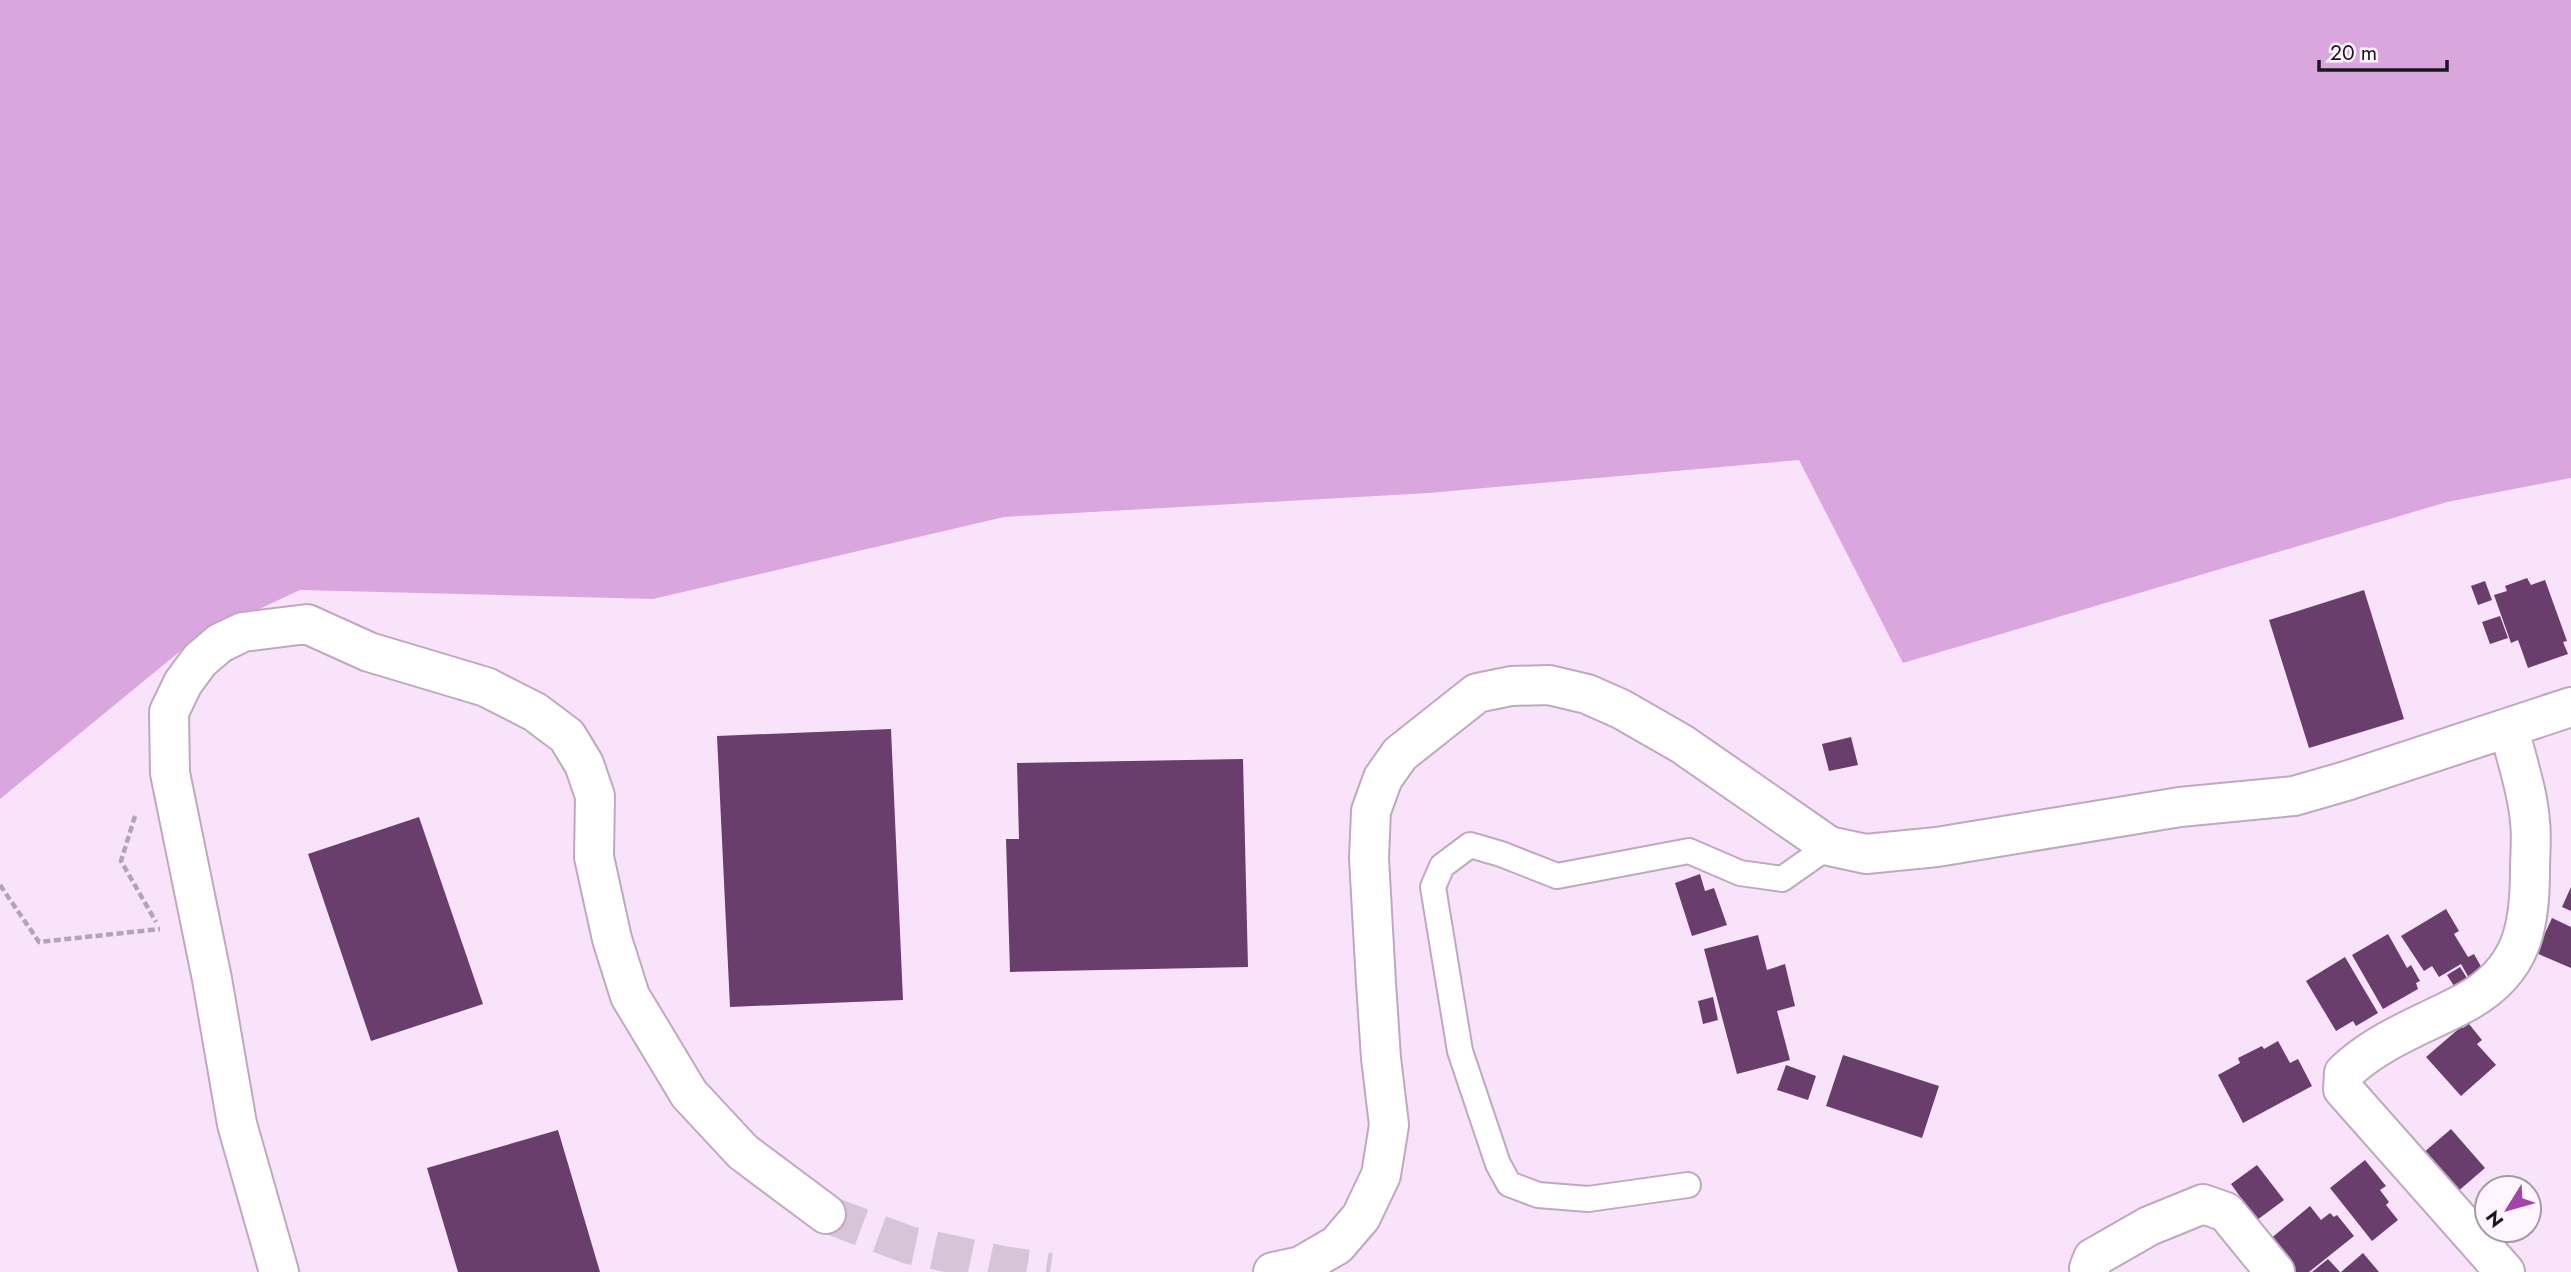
<svg xmlns="http://www.w3.org/2000/svg" width="2571" height="1272" viewBox="0 0 2571 1272" font-family="Jost,sans-serif">
<style>
.forest{fill:#d9a7dd}
.building{fill:#693d6c}
.lines{fill:none;stroke-linecap:round;stroke-linejoin:round}
.minor-tunnel{stroke:#d8c4d9;stroke-width:38;stroke-dasharray:38 19;stroke-linecap:butt}
.service-casing{stroke:#bea9bf;stroke-width:28}
.minor-casing{stroke:#bea9bf;stroke-width:42}
.path{stroke:#b4a3b5;stroke-width:4.5;stroke-dasharray:7 3.5;stroke-linecap:butt}
.service{stroke:#fff;stroke-width:24}
.minor{stroke:#fff;stroke-width:38}
</style>
<rect width="100%" height="100%" fill="#f9e3fa"/>
<path class="forest" d="M0,0H2571V478L2447,502L1903,663L1799,460L1429,493L1004,517L653,599L300,590L195,639L0,799Z"/>
<path class="building" d="M2527,578L2531,585L2545,580L2567,641L2563,642L2568,654L2528,668L2518,640L2511,643L2494,595L2507,591L2505,586Z
M2485,581L2492,600L2478,605L2471,586Z
M2364,590L2404,719L2309,748L2269,620Z
M2500,616L2508,638L2490,644L2482,622Z
M891,729L903,1000L730,1007L717,736Z
M1851,737L1858,765L1829,771L1822,744Z
M1243,759L1248,967L1010,972L1006,839H1019L1017,763Z
M419,817L483,1004L371,1041L308,854Z
M1700,874L1705,891L1714,888L1727,925L1692,936L1675,883Z
M2571,887V911L2562,907Z
M2446,909L2459,931L2454,934L2468,957L2474,954L2483,970L2469,978L2461,964L2439,977L2432,966L2424,971L2401,936Z
M2552,918L2571,927V968L2536,953Z
M2388,934L2407,968L2411,965L2420,981L2416,983L2418,989L2383,1009L2352,955Z
M1758,935L1767,970L1785,964L1795,1006L1777,1011L1790,1060L1737,1074L1704,949Z
M2345,957L2378,1013L2356,1026L2353,1021L2336,1031L2306,981Z
M2460,967L2467,978L2454,986L2447,975Z
M1713,997L1718,1020L1703,1024L1698,1001Z
M2469,1024L2482,1040L2477,1044L2496,1065L2461,1096L2426,1057L2462,1026L2463,1028Z
M2278,1041L2290,1063L2298,1059L2312,1086L2243,1123L2218,1075L2240,1063L2238,1058L2262,1046L2264,1049Z
M1843,1055L1939,1086L1922,1138L1826,1106Z
M1786,1065L1816,1076L1808,1100L1777,1090Z
M2451,1129L2485,1168L2456,1193L2422,1154Z
M558,1130L600,1272H458L427,1168Z
M2365,1160L2386,1186L2380,1190L2389,1202L2386,1205L2398,1220L2372,1241L2330,1188Z
M2257,1165L2284,1200L2257,1220L2231,1184Z
M2310,1206L2321,1220L2330,1213L2334,1217L2337,1215L2354,1236L2309,1272H2295L2269,1240Z
M2363,1253L2379,1272H2341Z
M2328,1259L2340,1272H2312Z"/>
<g class="lines">
<path class="minor-tunnel" d="M826,1214L909,1245L1003,1265L1050,1272"/>
<defs>
<path id="service" d="M1688,1185L1588,1199L1538,1195L1509,1184L1498,1164L1460,1051L1433,887L1442,866L1470,845L1501,854L1557,876L1689,851L1740,873L1782,879L1829,846"/>
<path id="minor" d="M279,1272L237,1124L212,979L170,773L169,712L183,683L200,660L220,643L243,632L307,624L369,652L486,687L535,712L567,736L584,764L595,796L594,857L612,939L630,996L689,1094L743,1152L826,1214
M1273,1272L1301,1266L1337,1245L1361,1217L1381,1175L1389,1125L1381,1058L1376,983L1369,858L1371,811L1383,778L1400,754L1477,693L1511,686L1549,685L1587,694L1621,709L1682,744L1829,846L1866,854L1937,847L2180,807L2294,796L2346,781L2571,707
M2090,1272L2089,1268L2093,1258L2149,1226L2203,1204L2226,1212L2275,1272
M2505,1272L2343,1089L2344,1073C2379,1039 2426,1024 2468,1001C2522,970 2530,928 2530,870C2530,854 2532,838 2530,822C2528,791 2516,759 2509,728"/>
</defs>
<use href="#service" class="service-casing"/>
<use href="#minor" class="minor-casing"/>
<path class="path" d="M135,816L121,861L156,922
M0,885L39,942L160,929"/>
<use href="#service" class="service"/>
<use href="#minor" class="minor"/>
</g>
<g transform="translate(2508 1209) rotate(233)"><circle r="33" fill="#fef5fe" stroke="#a49ca4" stroke-width="2"/>
<path d="M0-5L12 26L0 18L-12 26Z" fill="#a343ab"/>
<text y="-10" font-size="19" font-weight="bold" text-anchor="middle" fill="#1d161e">N</text>
</g>
<path d="M2319 60v10h128v-10" fill="none" stroke="#1d161e" stroke-width="3.5"/>
<text x="2330" y="60" font-size="21" fill="#1d161e" stroke="#fef5fe" stroke-width="5" paint-order="stroke">20 m</text>
</svg>
